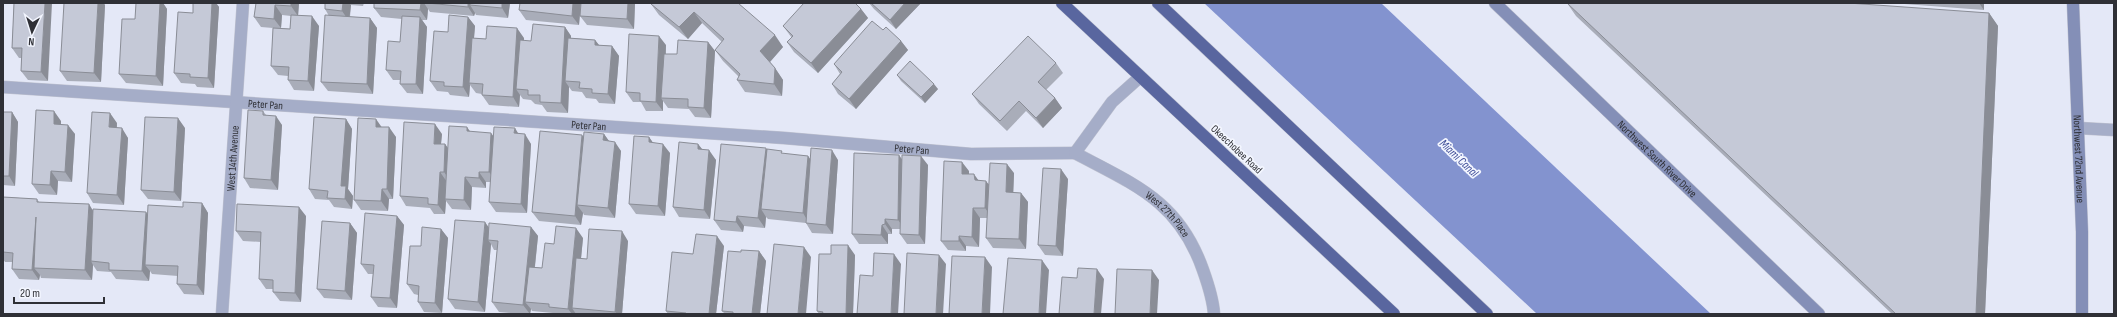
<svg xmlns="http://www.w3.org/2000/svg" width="2117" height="317" viewBox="0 0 2117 317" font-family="'Sofia Sans Condensed',sans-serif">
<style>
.water{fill:#8393cf}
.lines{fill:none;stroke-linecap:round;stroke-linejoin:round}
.lane-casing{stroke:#c0c3d0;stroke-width:13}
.street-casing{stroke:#c0c3d0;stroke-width:13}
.secondary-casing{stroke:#c0c3d0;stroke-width:13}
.highway-casing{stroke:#c0c3d0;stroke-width:13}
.lane{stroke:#a5adc8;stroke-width:12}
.street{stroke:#a5adc8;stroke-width:12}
.secondary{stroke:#848fb7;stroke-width:12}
.highway{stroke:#59669f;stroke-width:12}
.wall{fill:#a9adb9;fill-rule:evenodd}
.shaded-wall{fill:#8a8d96}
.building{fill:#c5c9d7;stroke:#8a8d96}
.labels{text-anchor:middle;stroke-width:3.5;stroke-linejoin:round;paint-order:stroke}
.street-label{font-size:11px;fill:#2f3036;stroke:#f3f6ff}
.water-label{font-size:12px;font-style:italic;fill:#404e98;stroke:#f3f6ff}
</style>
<rect width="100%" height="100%" fill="#e4e8f7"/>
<path class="water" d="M1204,3H1381L1711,314H1537Z"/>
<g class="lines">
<defs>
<path id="lane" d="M2078,128L2114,130"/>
<g id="street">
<path id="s1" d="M3,87L784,138L971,154L1075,153"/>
<path id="s2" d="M1075,153C1135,185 1179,201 1203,270C1208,284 1213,299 1214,314"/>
<path d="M1075,153L1112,102L1140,77"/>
<path id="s3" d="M222,314L243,3"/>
</g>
<g id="secondary">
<path id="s4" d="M1495,3L1819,314"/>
<path id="s5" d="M2073,3L2082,232V314"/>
</g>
<path id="highway" d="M1062,3L1394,314
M1158,3L1487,314"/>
</defs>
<use href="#lane" class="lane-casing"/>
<use href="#street" class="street-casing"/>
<use href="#secondary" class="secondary-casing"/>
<use href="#highway" class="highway-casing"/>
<use href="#lane" class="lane"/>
<use href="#street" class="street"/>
<use href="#secondary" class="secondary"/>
<use href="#highway" class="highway"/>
</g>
<path class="wall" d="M14,3L48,81L28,80L21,71L22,58H19L12,48Z
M160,3H163L167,9L163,86L126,83L119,74L135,19Z
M193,3H216L219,7L214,88L197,87L195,84L181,83L174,73L193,13Z
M256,3H299L298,16L319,26L314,91L294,90L288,80V76L278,75L271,66L273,28L261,27L254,17ZM282,15L291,16L290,29L281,28Z
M325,3H364L363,6L351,5L350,17L370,18L377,28L373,94L328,91L321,82L329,16L325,9Z
M374,3H510L508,18L476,15L475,13L474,16L430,12L428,9L427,20H422L427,27L423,94L407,93L400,84V80H393L386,70L400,42L402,19L381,17L374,8Z
M520,3H635L634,29L587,25L580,16V8L579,25L526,20L519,10Z
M738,3L783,47L770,62L775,68L783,80L782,96L745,92L737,80L739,77L723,61L715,50L722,42L702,23L688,39L659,15L651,4Z
M869,3H921L896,29L874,9Z
M1567,3L1989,13L1998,26L1985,314H1892L1576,16Z
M1891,3H1984V10Z
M105,5L101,82L67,81L60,71Z
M861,9L868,18L818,73L794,52L787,42L792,38L783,26Z
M468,17L475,26L474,38L486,39L524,38V41H531L565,27L571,36V38L595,40L599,45L612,46L619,56L615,104L599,103L596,99L586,98L582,92L572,91L569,87L568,113L547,112L542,105L535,104L531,100L523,99L520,95L519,107L489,105L482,95V94L476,93L470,85L469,97L450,95L448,92L437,91L430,81L448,32Z
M883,30L901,41L908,50L856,109L838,94L832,84L840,74L834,64Z
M708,42L715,51L711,118L695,117L689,109L668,108L663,101V111H646L641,102H633L626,92L666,45V54H677Z
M1056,63L1063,73L1046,90L1055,98L1062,108L1043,128L1026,111L1007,131L979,104L972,94Z
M897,75L938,89L925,103L901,81Z
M263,111L266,115L282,125L278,190L250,188L244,178Z
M3,112H12L18,122L15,186L3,185Z
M346,119L352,129L348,189L353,196L352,209L334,207L329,200L315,199L309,189Z
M61,121V124L75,134L72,182L58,181L57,195L39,194L32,184Z
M117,123V128L128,138L124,205L93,203L87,193Z
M382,127L396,137L393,199H389L388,211L361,210L354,200Z
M185,128L181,201L148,199L141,190Z
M471,132L493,136L518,133L531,144L527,213L496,212L489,202L491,182H486V188L472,187L471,210L452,209L446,201L445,214H434L430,208L406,206L400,196L442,134L441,144H445L448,148Z
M604,134L609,141L621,151L615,218L584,215L583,213L581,225L539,221L532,212L584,137Z
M649,137L653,143L670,153L665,216L636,214L629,204Z
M698,144L702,149L716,160L710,219L679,217L673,207Z
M767,150L784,154L808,156L810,159L838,160L833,234L812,233L806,223L768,219L766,217L765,228L744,226L743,232L721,230L714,220Z
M902,159L928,165L925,244H907L900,234V229H892V234H888V244H859L852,234Z
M969,171V174L978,180L989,184L1014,173L1013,192L1021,193L1028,202L1026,249L993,248L986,238L987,218H980L979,247L966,246V251L948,250L941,241Z
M1068,179L1063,256L1045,255L1038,245Z
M3,197L37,199L39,202L93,211L146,212L147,215L202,203L208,213L204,295L184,294L177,284L178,276L152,274L150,271L149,281L116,279L111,272L97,271L93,265L92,280L41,278L40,275L39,280L19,279L12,269L13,262H5L3,259Z
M306,216L301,302L280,301L273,292V289H266L259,279L261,242L243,241L236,231Z
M397,216L404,225L397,308L378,307L371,297L373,274H368L361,264Z
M350,223L357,233L352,300L324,298L317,289Z
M531,227L538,236L535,267L542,268L554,244L583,238L581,259H587L628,241L622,314H553V313L532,311L531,309L530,314H520L499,312L492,302L497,250H494L491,244L485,312L455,309L448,299L489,228Z
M441,229L448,238L442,313L424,312L418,302V295L414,294L407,284L421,246Z
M724,246L716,314H668L666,311L693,254Z
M759,251L766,261L760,314H725L722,311L741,252Z
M855,255L853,314H819L817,311Z"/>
<path class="shaded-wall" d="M45,3H52L48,81L41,72Z
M98,3H104L105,5L101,82L94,73Z
M160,3H163L167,9L163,86L156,76Z
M212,3H216L219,7L214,88L208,78Z
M291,3H299L298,16L291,6Z
M343,3H349L351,5L349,21L342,11Z
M421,3H424L428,9L427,20L420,10Z
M468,3H476L470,5L475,13L474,16L468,7Z
M502,3H510L508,18L502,8Z
M573,3H581L579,25L572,16Z
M628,3H635L634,29L627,19Z
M905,3H921L896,29L890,20Z
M1979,3H1984V10Z
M275,5L282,15L281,28L274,19Z
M861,9L868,18L818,73L811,63Z
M694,12L702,23L688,39L679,27Z
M1989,13L1998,26L1985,314H1976Z
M312,16L319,26L314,91L308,81Z
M420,17L427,27L423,94L416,84Z
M468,17L475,26L470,84L469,83L470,85L469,97L463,87Z
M370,18L377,28L373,94L367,84Z
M565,27L571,36L569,81H565L569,87L568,113L561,103Z
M517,28L524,38L521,90L516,89L520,95L519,107L513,97Z
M775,35L783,47L769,63L760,51Z
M659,36L666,45L663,98H661L663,101V111L656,102Z
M595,40L602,49L595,45Z
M901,41L908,50L856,109L849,99Z
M708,42L715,51L711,118L704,108Z
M612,46L619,56L615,104L608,94Z
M775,68L783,80L782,96L774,84Z
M934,84L938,89L925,103L921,97Z
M1055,98L1062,108L1043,128L1036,118Z
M54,111L61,121V133L54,124Z
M12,112L18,122L15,186L9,176Z
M110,113L117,123L116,137L109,127Z
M276,116L282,125L278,190L271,180Z
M178,118L185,128L181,201L174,192Z
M346,119L352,129L348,189L353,196L352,209L345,199L341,186Z
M376,119L383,129L376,127Z
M435,124L442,134L440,153L434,144Z
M68,125L75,134L72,182L65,172Z
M389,127L396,137L393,199L387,189Z
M467,127L474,137L467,131Z
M122,128L128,138L124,205L117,195Z
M515,128L521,138L514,133Z
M491,133L498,142L496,182L489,172Z
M525,134L531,144L527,213L521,204Z
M604,134L611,144L603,140Z
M582,135L589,145L577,205L583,213L581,225L575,216Z
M649,137L656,147L649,142Z
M615,142L621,151L615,218L608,208Z
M445,144L452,154L451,182L444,172Z
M663,144L670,153L665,216L658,206Z
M698,144L705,153L698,149Z
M766,148L772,158L761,209L766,217L765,228L758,218Z
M709,150L716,160L710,219L704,210Z
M832,150L838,160L833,234L826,225Z
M899,155L906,165L905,229L898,220Z
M808,156L815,166L809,223L803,213Z
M921,156L928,165L925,244L919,235Z
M962,162L969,171V184L962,174Z
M1007,164L1014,173L1013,202L1006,192Z
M1061,169L1068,179L1063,256L1056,246Z
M51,171L58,181L57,195L50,185Z
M440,172L447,182L445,199L446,201L445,214L438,205Z
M479,172L486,182V188L479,178Z
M974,174L981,184L975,180Z
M465,177L472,187L471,210L464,200Z
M986,181L993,190L992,218L985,208Z
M382,189L389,199L388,211L381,201Z
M1021,193L1028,202L1026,249L1019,239Z
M202,203L208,213L204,295L197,285Z
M89,204L95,214L91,261L93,265L92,280L85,270Z
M299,207L306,216L301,302L295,293Z
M973,208L980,218L979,247L972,237Z
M146,212L152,222L145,265L150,271L149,281L142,271Z
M397,216L404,225L397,308L390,298Z
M737,216L744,226L743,232L736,222Z
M36,217L34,268L40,275L39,280L32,270Z
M885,219L892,229V234L885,224Z
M485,222L492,232L488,240L491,244L485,312L478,302Z
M350,223L357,233L352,300L345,291Z
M882,225L888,234V244L881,235Z
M531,227L538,236L531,302H525L531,309L530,314L523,305Z
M576,228L583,238L576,308H572L576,314H572L568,309Z
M441,229L448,238L442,313L435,303Z
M622,231L628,241L622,314H617L615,312Z
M717,236L724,246L716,314H709Z
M959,236L966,246V251L959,241Z
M848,245L855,255L853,314H846Z
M804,247L811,257L806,314H798Z
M759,251L766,261L760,314H752Z
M894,254L901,264L898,314H891Z
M939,255L946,264L943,314H936Z
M985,257L992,267L990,314H982Z
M1042,260L1049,270L1046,314H1039Z
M1097,269L1104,279L1101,314H1094Z
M1152,270L1159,280L1157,314H1150Z"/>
<path class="building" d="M14,3H45L41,72L21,71L22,48H12Z
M64,3H98L94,73L60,71Z
M136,3H160L156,76L119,74L122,19H135Z
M193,3H212L208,78L190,77V74L174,73L178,12L193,13Z
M256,3H291V6L275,5L274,19L254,17Z
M325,3H343L342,11L325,9Z
M374,3H421L420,10L374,8Z
M427,3H468V7Z
M470,3H502V8L470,5Z
M520,3H573L572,16L519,10Z
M581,3H628L627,19L580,16Z
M651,3H738L775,35L760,51L775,68L774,84L737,80L740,74L715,50L724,39L694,12L679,27L651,4Z
M804,3H855L861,9L811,63L787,42L793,36L783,26Z
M871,3H905L890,20Z
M1567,3H1848L1989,13L1976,314H1896Z
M291,15L312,16L308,81L288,80L289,67L271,66L273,28L290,29Z
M325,15L370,18L367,84L321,82Z
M449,15L468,17L463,87L444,86V82L430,81L434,31L448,32Z
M402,16L420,17L416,84H400L401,71L386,70L388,41L400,42Z
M872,21L883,30L886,27L901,41L849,99L832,84L842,72L834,64Z
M533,24L565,27L561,103L540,102V95H528V90L516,89L520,40L531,41Z
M487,26L517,28L513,97L482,95L483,84L469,83L472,38L486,39Z
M629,34L659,36L656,102L640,101V93L626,92Z
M1028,36L1056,63L1038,82L1055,98L1036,118L1019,101L1000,121L972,94Z
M568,38L595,40V45L612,46L608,94L592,93V89L579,88L580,82L565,81Z
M678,40L708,42L704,108L688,107V99L661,98L664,54H677Z
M910,61L934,84L921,97L897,75Z
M36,110L54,111V124L68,125L65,172L51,171L50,185L32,184Z
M248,110L263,111V115L276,116L271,180L244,178Z
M3,112H12L9,176H3Z
M92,112L110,113L109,127L122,128L117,195L87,193Z
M145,117L178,118L174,192L141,190Z
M314,117L346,119L341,186H346L345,199L327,198L328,191L309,189Z
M358,118L376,119V127H389L387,189H382L381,201L354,200Z
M404,122L435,124L434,144H445L444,172H440L438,205L428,204V198L400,196Z
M449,126L467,127V131L491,133L489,172H479V178L465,177L464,200L445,199Z
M494,127L515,128L514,133L525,134L521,204L489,202Z
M540,131L582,135L575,216L532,212Z
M584,132L604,134L603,140L615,142L608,208L577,205Z
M634,136L649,137V142L663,144L658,206L629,204Z
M679,142L698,144V149L709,150L704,210L673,207Z
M721,144L766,148L758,218L737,216L736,222L714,220Z
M811,148L832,150L826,225L806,223Z
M767,149L782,151L781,153L808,156L803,213L761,209Z
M854,153L899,155L898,220L885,219V224L882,225L881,235L852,234Z
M902,155L921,156L919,235L900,234Z
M944,161L962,162V174H974L975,180L986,181L985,208H973L972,237L959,236V241H941Z
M990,163L1007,164L1006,192L1021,193L1019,239L986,238Z
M1043,168L1061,169L1056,246L1038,245Z
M3,197L37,199V202L89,204L85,270L34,268L36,217L32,270L12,269L13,253L3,252Z
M183,202L202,203L197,285L177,284L178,266L145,265L148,205L183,207Z
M237,204L299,207L295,293L273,292V280L259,279L261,232L236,231Z
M93,209L146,212L142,271L109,270V263L91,261Z
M365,213L397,216L390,298L371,297L374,265L361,264Z
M455,220L485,222L478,302L448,299Z
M322,221L350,223L345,291L317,289Z
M489,223L531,227L523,305L492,302L498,241L488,240Z
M556,226L576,228L568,309L549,307V304L525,302L529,267L542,268L545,243L554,244Z
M422,227L441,229L435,303L418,302L419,286L407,284L410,246H421Z
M589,229L622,231L615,312L572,308L576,258L587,259Z
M696,234L717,236L709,314H686V313L666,311L672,252L693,254Z
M774,244L804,247L798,314H767Z
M831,245H848L846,314H822L823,312L817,311L819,254H831Z
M741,250L759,251L752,314H733V312L722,311L728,251L741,252Z
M874,253L894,254L891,314H857L860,275L873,276Z
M907,253L939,255L936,314H904Z
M952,256L985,257L982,314H949Z
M1008,258L1042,260L1039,314H1003Z
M1078,268L1097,269L1094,314H1059L1062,277L1077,278Z
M1117,269L1152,270L1150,314H1115Z"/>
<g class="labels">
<g class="street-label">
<text dy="4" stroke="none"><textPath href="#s1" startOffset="263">Peter Pan</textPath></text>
<text dy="4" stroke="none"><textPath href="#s1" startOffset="587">Peter Pan</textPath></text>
<text dy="4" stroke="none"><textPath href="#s1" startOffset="911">Peter Pan</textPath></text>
<text transform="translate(1237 149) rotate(43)" y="4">Okeechobee Road</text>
<text dy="4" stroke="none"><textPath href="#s4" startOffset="225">Northwest South River Drive</textPath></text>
<text dy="4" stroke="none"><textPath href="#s5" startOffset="156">Northwest 72nd Avenue</textPath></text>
<text dy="4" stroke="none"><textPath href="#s3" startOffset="156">West 14th Avenue</textPath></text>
<text dy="4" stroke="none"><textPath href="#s2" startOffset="112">West 27th Place</textPath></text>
</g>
<g class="water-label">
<text transform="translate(1459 158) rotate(44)" y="4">Miami Canal</text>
</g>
</g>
<rect width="2117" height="317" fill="none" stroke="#2f3036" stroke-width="8"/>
<g transform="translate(32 32) rotate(184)" stroke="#f3f6ff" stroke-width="3" paint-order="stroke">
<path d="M0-3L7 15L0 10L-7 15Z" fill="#2f3036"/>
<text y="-6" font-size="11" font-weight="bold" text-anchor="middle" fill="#2f3036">N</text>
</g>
<path d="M14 297v6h90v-6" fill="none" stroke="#2f3036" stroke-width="2"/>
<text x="20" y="297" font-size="12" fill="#2f3036" stroke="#f3f6ff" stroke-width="3" paint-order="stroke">20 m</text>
</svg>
